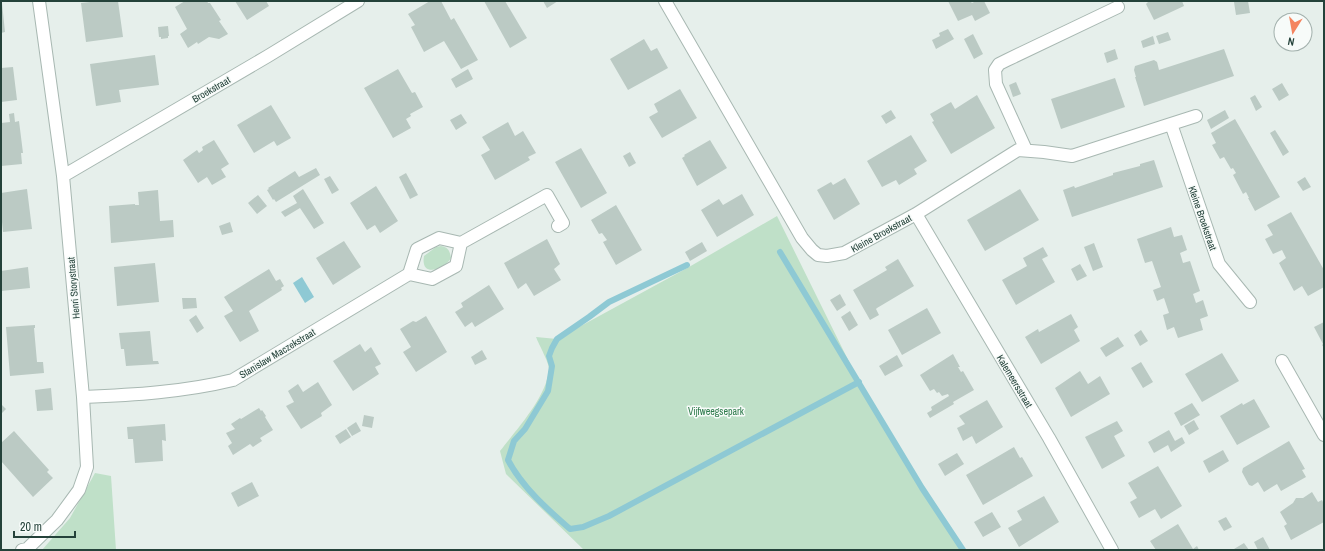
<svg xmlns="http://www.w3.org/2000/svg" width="1325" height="551" viewBox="0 0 1325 551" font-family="'Archivo Narrow',sans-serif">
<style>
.green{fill:#bfe0c8}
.water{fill:#8ec9d4}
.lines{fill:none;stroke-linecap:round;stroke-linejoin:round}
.stream{stroke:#8ec9d4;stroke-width:6}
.building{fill:#bbcac4}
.minor-casing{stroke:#a8b8b2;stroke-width:14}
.minor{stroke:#fff;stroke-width:12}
.labels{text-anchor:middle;stroke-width:3;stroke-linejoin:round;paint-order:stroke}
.street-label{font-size:10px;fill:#24423a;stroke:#f7fbf9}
.park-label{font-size:10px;fill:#2d7a4b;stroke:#f7fbf9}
</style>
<rect width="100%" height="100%" fill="#e6efeb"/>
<path class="green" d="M777,216L859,382L922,488L963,550H584L506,474L500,451C516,430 547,397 549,369C549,362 539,345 536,337L557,339L689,267Z
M441,246C448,247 450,251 451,258C444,270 420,278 424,256L436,247Z
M95,473L111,476L116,550H42L70,518Z"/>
<path class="water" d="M302,277L314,297L305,303L293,283Z"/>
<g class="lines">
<path class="stream" d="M780,252L922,488L963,550
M687,265L609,302L589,317L557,339L552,348L549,356L552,366L548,391L525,429L514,441L508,460C522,487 547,509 570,529L583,527L609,516L859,382"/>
</g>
<path class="building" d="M99,1H118L123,37L86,42L81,3Z
M185,1H207L208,3H210L221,20L219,21L228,34L219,39L209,37L198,44L197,42L188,48L180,34L187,29L175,7Z
M235,1H266L269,6L247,20Z
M430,1H441L451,20L454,18L478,60L461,69L444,41L424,52L411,27L415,25L408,14Z
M484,1H505L527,38L510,48Z
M543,1H558L547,8Z
M948,1H970L972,3L976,1H984L990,13L975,21L972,15L958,21Z
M1148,1H1182L1184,6L1154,20L1146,4L1148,2Z
M1239,1H1248L1250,13L1236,15L1234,2Z
M1,3H2L5,32L1,33Z
M168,26L169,36H168V38L161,39V37H159L158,27Z
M948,29L954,39L936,49L932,40L940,36L939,33Z
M1168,32L1171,40L1159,44L1156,36Z
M973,34L983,54L974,59L964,39Z
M1153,36L1155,44L1143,48L1141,41Z
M644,39L651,51L657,48L668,68L628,90L610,59Z
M1115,49L1118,59L1107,63L1104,53Z
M1224,49L1234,76L1144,106L1135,77H1136L1134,70L1135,66L1154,60L1157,62L1159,70Z
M155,55L159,85L119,90L121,102L96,106L90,64Z
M13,67L17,100L1,102V68Z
M398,69L412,93L415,92L423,107L410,114L411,116L406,119L411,128L393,138L364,88Z
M468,69L473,79L456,88L451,79Z
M1115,78L1125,107L1061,129L1051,99Z
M1016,82L1021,94L1013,97L1009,85Z
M1282,83L1289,95L1279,101L1272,89Z
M680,89L697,118L662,138L649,117L658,112L654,104Z
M977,95L995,128L951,154L932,122L934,121L930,114L951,102L955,109Z
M1255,95L1262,107L1256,111L1250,98Z
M271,105L291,138L277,146L274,141L254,153L237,125Z
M891,110L896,118L886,124L881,116Z
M1225,110L1229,118L1211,129L1207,120Z
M14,113L15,122L19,121L23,153H21L22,164L1,166V123L10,122L9,114Z
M461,114L467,123L456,130L450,120Z
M1235,119L1280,197L1255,211L1248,198H1249L1246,192L1243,194L1233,175L1236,173L1233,168L1231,169L1224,157L1220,159L1212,145L1216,143L1211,133Z
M508,122L515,136L523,131L536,153L528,157L530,160L495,180L481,155L490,150L482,137Z
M1275,130L1289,152L1283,156L1270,133Z
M911,135L927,161L914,169L917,174L899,185L896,180L882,187L867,161Z
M214,140L229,164L221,169L226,177L212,185L207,177L198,183L183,160L197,150L199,153L203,150L202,147Z
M710,140L727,168L697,186L682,158L685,156L684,155Z
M581,148L607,193L581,208L555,162Z
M630,152L636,163L629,167L623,156Z
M1154,160L1163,187L1072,217L1063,190L1074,186L1075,188L1113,175V173L1140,166V164Z
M316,168L320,175L276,202L274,199L273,200L267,190L269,189L268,188L295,171L299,177Z
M406,173L418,195L410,199L399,177Z
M330,176L339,190L332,194L324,179Z
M1305,177L1311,187L1303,191L1297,182Z
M845,178L860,204L834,220L817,190L831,182L833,185Z
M376,186L398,221L380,233L375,225L367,230L350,203Z
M27,189L32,229L3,232L1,212V193Z
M303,189L324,223L314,229L300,208L285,217L281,212L297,203L293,196Z
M1020,189L1039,220L985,251L967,220Z
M158,190L160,221L173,220L174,237L111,243L109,206L135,204V205H139L138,192Z
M742,194L754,215L717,237L701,210L719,199L723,205Z
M258,195L267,206L257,214L248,203Z
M616,205L642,250L616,265L603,242L607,240L602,233L599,234L591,220Z
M1291,212L1324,270V287L1308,296L1302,286L1294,291L1279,263L1286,258L1282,250L1273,254L1265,239L1273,235L1267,225Z
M230,222L233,232L222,235L219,226Z
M1171,227L1174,237L1182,235L1187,250L1180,253L1183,263L1190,261L1200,291L1193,294L1196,303L1203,300L1208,316L1200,319L1203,330L1178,338L1174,327L1167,330L1163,315L1169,313L1164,298L1157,301L1153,290L1161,287L1152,261L1145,263L1137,239Z
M547,239L560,264L554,269L561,280L534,296L526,283L518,289L504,263Z
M344,241L361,267L333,285L316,258Z
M702,242L707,251L690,261L685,252Z
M1094,243L1103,267L1093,271L1084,247Z
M1043,247L1048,256L1042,259L1055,282L1016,305L1002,280L1027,266L1023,258Z
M898,259L914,286L877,308L876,309L879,315L870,320L853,290L887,270L885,267Z
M155,263L159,302L117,306L114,267Z
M1080,264L1087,276L1077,281L1071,269Z
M28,267L30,288L1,291V271Z
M269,269L276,281L280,279L284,286L281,288L282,290L249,311L259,331L240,342L224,316L233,311L224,297Z
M489,285L504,309L475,327L472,322L465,327L455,312L463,307L461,303Z
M840,294L846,305L837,311L830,300Z
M182,298H196L197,308L183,309Z
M927,308L941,333L902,355L888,330Z
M850,311L858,325L849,331L841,317Z
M1071,314L1078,327L1074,330L1080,341L1041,364L1025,337L1038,329L1039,332Z
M196,315L204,328L197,333L189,320Z
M426,316L447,352L416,372L403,352L411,347L400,329L413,321L416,322Z
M1324,322V348L1322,345L1323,344L1314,327Z
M35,325V328H34L37,362H43L44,373L10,376L6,327Z
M1141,330L1148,341L1140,346L1134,335Z
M150,331L153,361H158L159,364L126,366L124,349H121L119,333Z
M1118,337L1124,346L1106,357L1100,348Z
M360,344L365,352L371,347L381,364L375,367L379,374L353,391L333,361Z
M482,350L487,359L475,365L471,357Z
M1222,353L1239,381L1202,402L1185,374Z
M953,354L960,367H958L961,372L963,371L974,390L953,402L954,404L930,418L927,413L932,410L931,407L949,396L948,394L942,396L939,392L937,393L934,389L930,391L920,375Z
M897,355L903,366L885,376L879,366Z
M1141,362L1153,382L1143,388L1131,368Z
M1080,371L1088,384L1100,376L1110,394L1071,417L1055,388Z
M318,382L332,405L321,413L322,416L301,429L286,406L294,402L288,391L298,384L303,392Z
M51,388L53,410L37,411L35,390Z
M1254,399L1270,427L1237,445L1220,416L1242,403L1243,405Z
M987,400L1003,427L976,444L972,436L963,441L957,428L965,424L959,416Z
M1192,403L1200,415L1181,426L1174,413Z
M1,404L6,409L1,414Z
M259,408L261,411L262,410L266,416L265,417L273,430L260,438L262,441L253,447L250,444L233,455L228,446L232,443L226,433L235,429L231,424L240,418L241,419Z
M364,415L374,417L372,428L362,426Z
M1194,420L1199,429L1189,435L1184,426Z
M1117,421L1123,431L1114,436L1125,456L1102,469L1085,437Z
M356,422L361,431L352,436L347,428Z
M165,424L166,441L162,440L163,461L135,463L133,439H128L127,427Z
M346,429L351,437L340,444L335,436Z
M1169,430L1175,441L1182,437L1185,443L1171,452L1168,445L1154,453L1148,442Z
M14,431L49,470L47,472L53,478L33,497L1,461V443Z
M1289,441L1305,469L1302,470L1306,477L1281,491L1277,484L1264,492L1258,482L1252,486L1249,485L1242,472L1243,468Z
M1014,447L1020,458L1022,457L1033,476L983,505L966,475Z
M1223,450L1229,461L1209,473L1203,461Z
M957,453L964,464L945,476L938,464Z
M1158,466L1182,506L1161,519L1155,509L1139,518L1130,502L1137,498L1128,483Z
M252,482L259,496L238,507L231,493Z
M1312,492L1318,502L1322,500L1324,504V509L1323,510L1324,513V522L1291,540L1284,526L1287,524L1280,512L1293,503L1296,498H1303Z
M1044,496L1059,522L1019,547L1008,528L1022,520L1017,511Z
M992,512L1001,527L983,537L974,522Z
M1226,517L1232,527L1224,531L1218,521Z
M1178,524L1193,549L1197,546L1199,550H1156L1150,541Z
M1263,537L1270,550H1258L1254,542Z
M1244,543L1249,550H1235L1234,549Z"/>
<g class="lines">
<defs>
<path id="minor" d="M665,1L802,238L812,250L818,255L827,256L844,253L916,214L1018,150L1044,152L1072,156L1171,124L1219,264L1250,302
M1171,124L1196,116
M1026,150L996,84L995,70L999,64L1007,60L1118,7
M63,176L268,56L358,1
M916,214L1049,438L1112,550
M461,243L547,195L563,223L558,226
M1282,361L1324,435
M83,397C133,395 184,392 233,380L409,274L432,279L456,266L461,243L439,238L417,249L409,274
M22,550L27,549L57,520L79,490L87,467L83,397L63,176L39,1"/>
</defs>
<use href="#minor" class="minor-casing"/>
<use href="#minor" class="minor"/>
</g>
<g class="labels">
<g class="street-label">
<text transform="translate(211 89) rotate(-30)" y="4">Broekstraat</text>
<text transform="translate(1203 218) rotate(71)" y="4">Kleine Broekstraat</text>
<text transform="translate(881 233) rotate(-29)" y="4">Kleine Broekstraat</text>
<text transform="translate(73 288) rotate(-95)" y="4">Henri Storystraat</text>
<text transform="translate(277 353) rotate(-31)" y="4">Stanislaw Maczekstraat</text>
<text transform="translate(1015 381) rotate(59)" y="4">Kalemeersstraat</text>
</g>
<g class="park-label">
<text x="716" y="415">Vijfweegsepark</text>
</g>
</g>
<rect width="1325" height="551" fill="none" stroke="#24423a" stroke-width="4"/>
<g transform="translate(1293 32) rotate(191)"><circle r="19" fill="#f7fbf9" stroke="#a3b1ad"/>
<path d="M0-3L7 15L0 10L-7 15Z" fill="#f4845f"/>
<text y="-6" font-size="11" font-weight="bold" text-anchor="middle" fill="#24423a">N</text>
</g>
<path d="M14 531v6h61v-6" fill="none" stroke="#24423a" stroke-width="2"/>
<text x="20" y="531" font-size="12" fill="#24423a" stroke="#f7fbf9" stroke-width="3" paint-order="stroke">20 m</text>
</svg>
